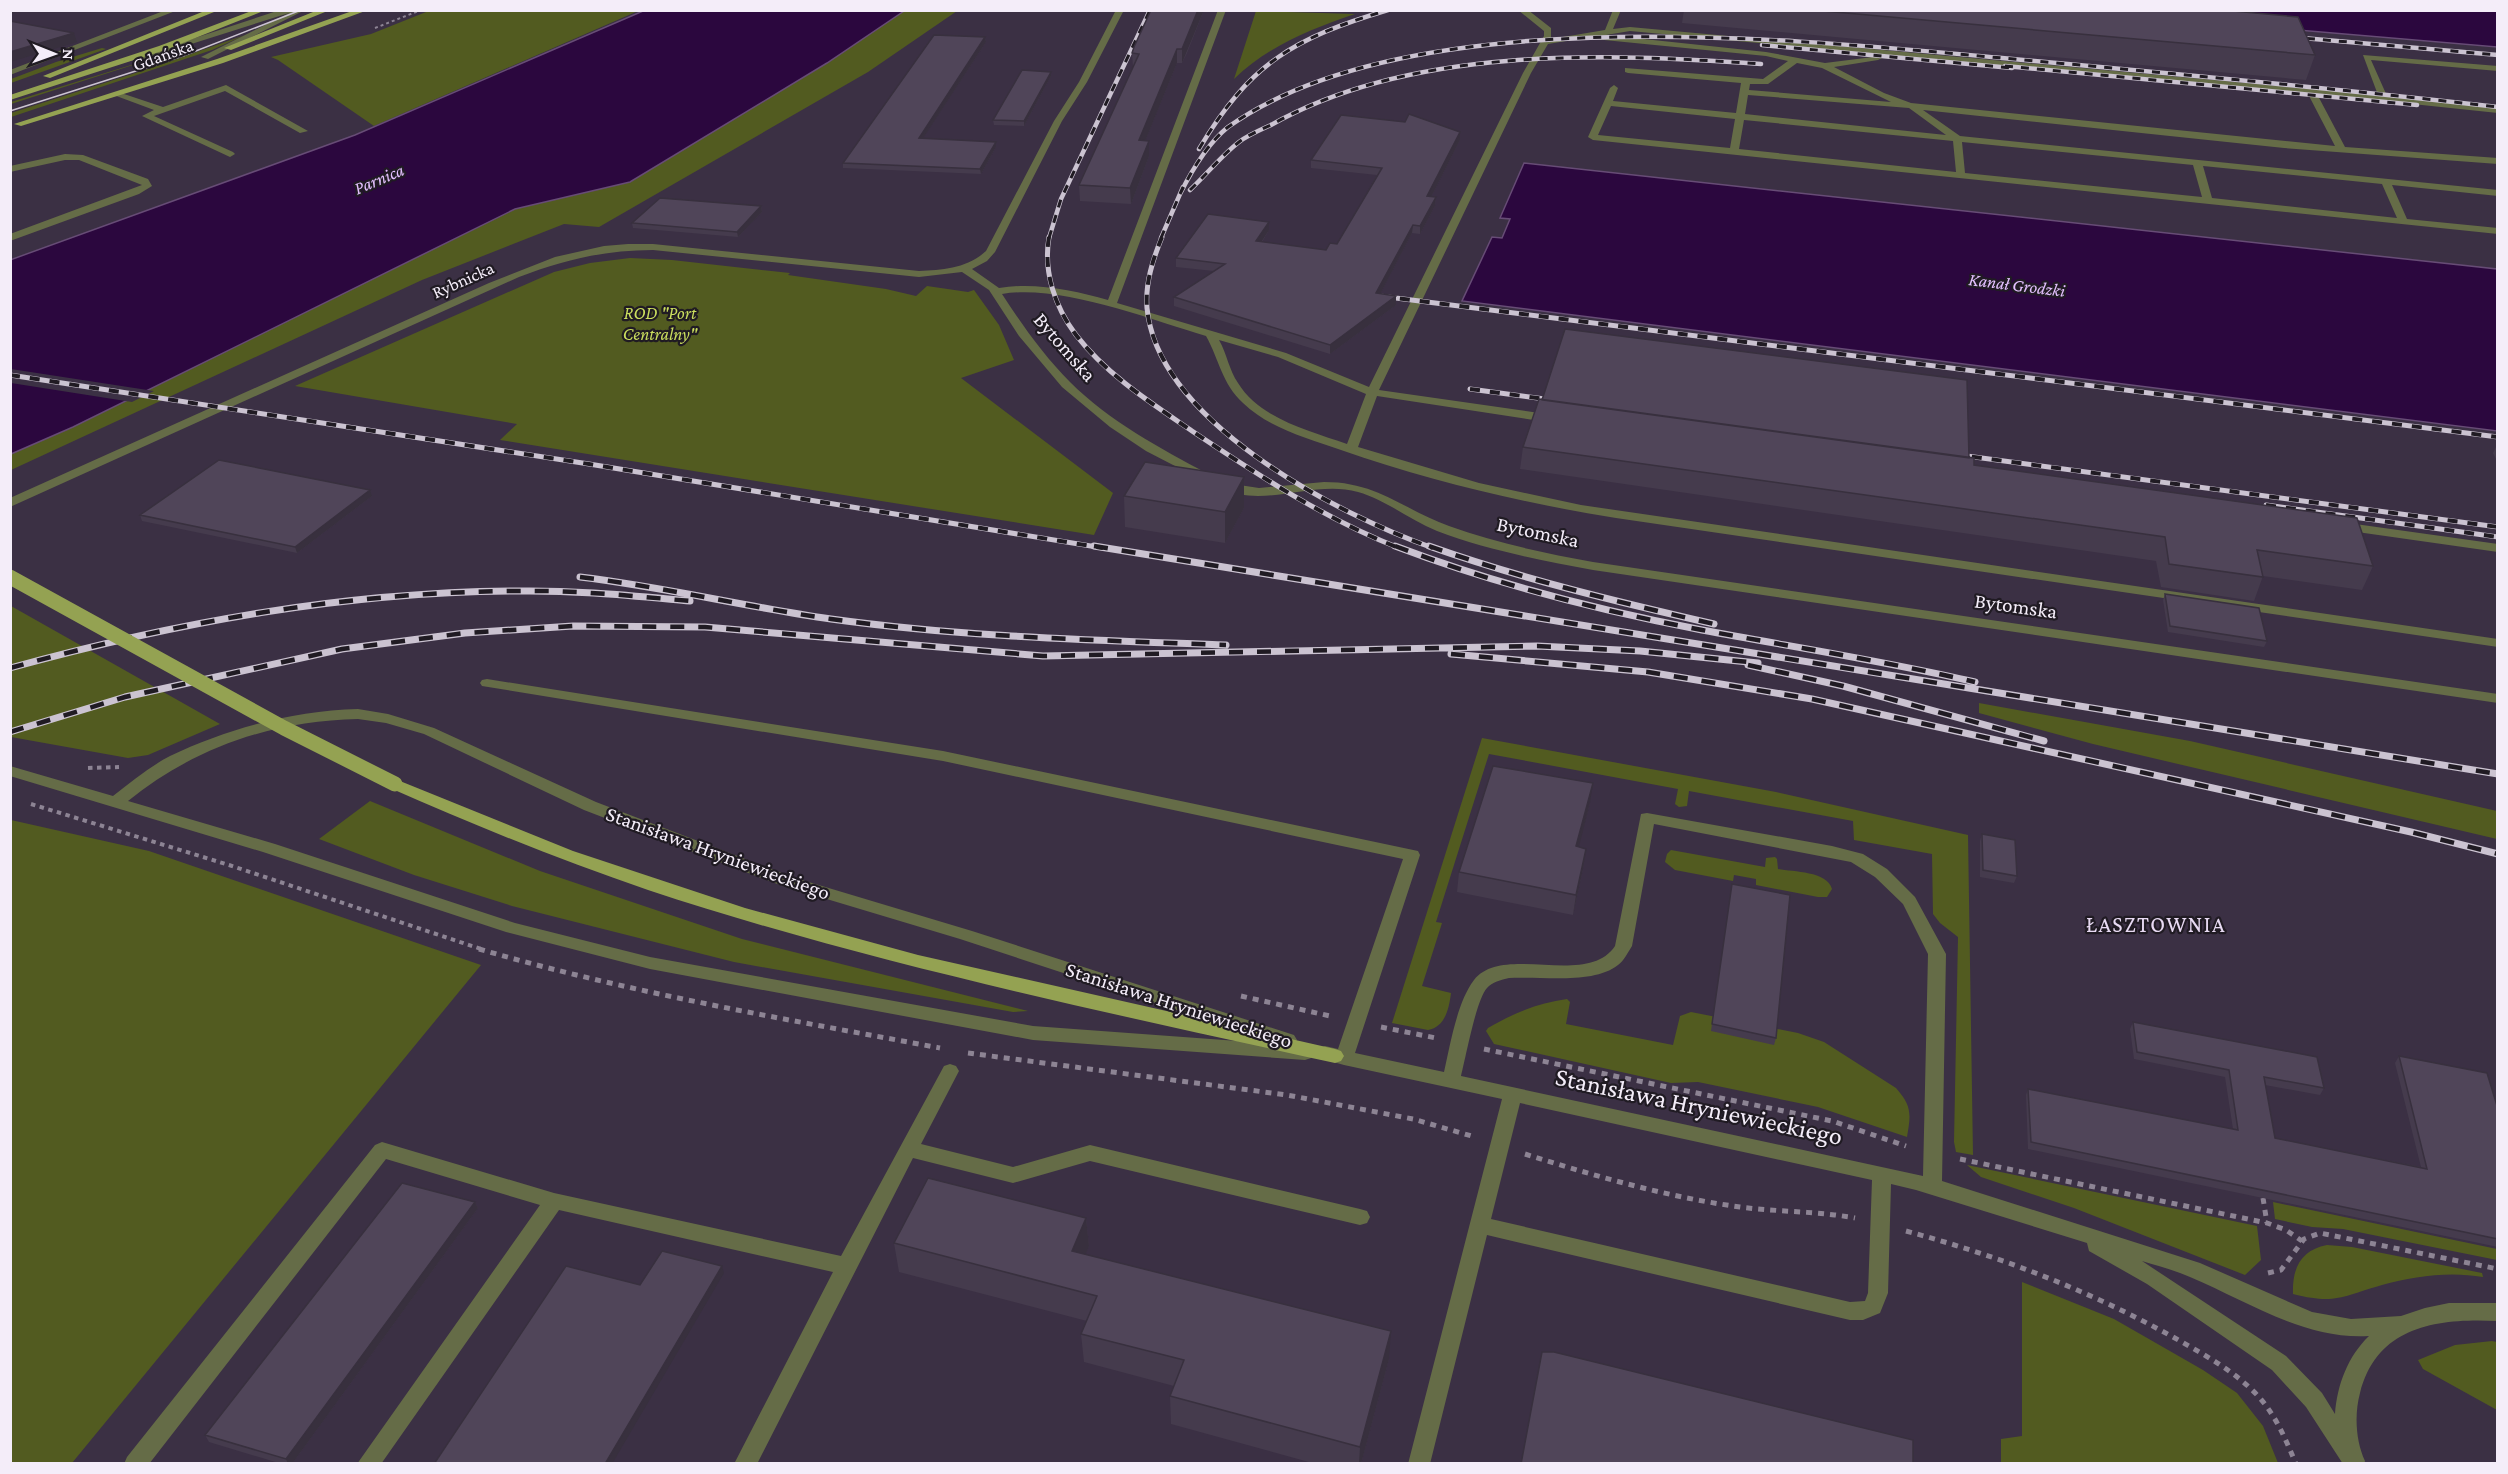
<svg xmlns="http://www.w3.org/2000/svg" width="2508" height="1474" viewBox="0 0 2508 1474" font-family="'Crimson Pro',serif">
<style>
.green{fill:#525b20}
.water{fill:#2b073e;stroke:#674c76;stroke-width:1.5}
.pier{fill:#3b3044}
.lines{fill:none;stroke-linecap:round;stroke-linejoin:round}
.path-far2{stroke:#8d8494;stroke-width:2;stroke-dasharray:3 3;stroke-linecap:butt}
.path-far1{stroke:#8d8494;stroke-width:4;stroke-dasharray:4.5 4.5;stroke-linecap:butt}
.path{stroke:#8d8494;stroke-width:5;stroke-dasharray:6 6;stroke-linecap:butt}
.minor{fill:#656c47;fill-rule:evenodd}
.major{fill:#94a252;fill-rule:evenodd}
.tram{stroke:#cbc3d1;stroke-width:1.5}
.rail-far2-casing{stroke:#cbc3d1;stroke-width:4.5}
.rail-far1-casing{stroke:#cbc3d1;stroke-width:5}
.rail-casing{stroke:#cbc3d1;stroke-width:7}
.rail-far2{stroke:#201b23;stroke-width:3;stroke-dasharray:8;stroke-linecap:butt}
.rail-far1{stroke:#201b23;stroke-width:4;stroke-dasharray:10;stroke-linecap:butt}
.rail{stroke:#201b23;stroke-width:4.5;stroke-dasharray:14;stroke-linecap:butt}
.major-bridge{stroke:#94a252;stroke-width:15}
.wall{fill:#453b4d}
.shaded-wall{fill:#38303e}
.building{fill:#504559;stroke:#38303e;stroke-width:1.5}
.labels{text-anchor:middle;stroke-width:4.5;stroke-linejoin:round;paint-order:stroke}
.far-street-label{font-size:18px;fill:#f4edf9;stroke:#201b23}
.far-water-label{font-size:18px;font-style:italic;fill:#e3c0fe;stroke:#201b23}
.far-park-label{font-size:18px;font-style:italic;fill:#cade5e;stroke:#201b23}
.street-label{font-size:21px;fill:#f4edf9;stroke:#201b23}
.neighbourhood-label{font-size:22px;letter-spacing:1.5px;fill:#e8daf3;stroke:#201b23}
.near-street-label{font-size:26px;fill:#f4edf9;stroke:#201b23}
</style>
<rect width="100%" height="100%" fill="#3b3044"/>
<path class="green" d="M431,10H638V11L374,126L278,60L271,57L371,34Z
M904,11H957L868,72L599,227L564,224L422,280L11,470L10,454L73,427L515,209L630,182L827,63Z
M1256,11L1355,14C1311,29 1268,46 1234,79Z
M245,35L212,50L11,117V113L154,67Z
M102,48L106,49L11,83V79L56,62Z
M183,49L11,104V102Z
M630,258L672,260L790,273L788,275L886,289L916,296L927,286L968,292L974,290L999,325L1014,360L961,378L1113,493L1094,535L500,440L517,424L295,386L554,272L590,263Z
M10,606H11L220,724L148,755L128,758L11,737Z
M1979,703L2190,741L2497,811V839L2093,744L1979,713Z
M1482,738L1776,792L1968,835L1973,1155L1956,1152L1954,1142L1958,937L1940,923L1933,914L1932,854L1854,840L1853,821L1689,791L1687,806L1679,807L1675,804L1678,789L1489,754L1436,922L1442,923L1422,986L1451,993C1449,1009 1445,1027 1428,1030L1392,1023Z
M370,801L540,871L742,939L1028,1011L1013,1012L734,962L512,906L414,875L319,839Z
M11,820L149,851L481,965L72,1463H11Z
M1671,850L1765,867L1766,858L1775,857L1777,859L1778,869C1794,872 1827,871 1832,889L1827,897H1818L1756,885V879L1734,875L1733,881L1675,870L1665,862L1667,854Z
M1567,999L1570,1002L1566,1024L1673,1045L1680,1016L1691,1012L1798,1033L1824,1042L1896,1088C1912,1106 1911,1114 1907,1137L1818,1107L1698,1082L1671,1083L1494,1044L1486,1031L1488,1028C1514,1013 1537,1003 1567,999Z
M1967,1165L2257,1226L2261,1260L2245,1275L2074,1208L1981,1177Z
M2273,1202L2497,1249V1260L2343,1229L2312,1227L2275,1219Z
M2327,1245L2352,1247L2482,1273L2483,1277C2450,1271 2414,1276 2382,1285C2343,1296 2336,1305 2293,1294C2292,1268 2301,1250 2327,1245Z
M2022,1282L2114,1319L2203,1370L2237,1393L2263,1426L2278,1463H2001V1439L2022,1436Z
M2492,1341L2497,1342V1410L2423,1369L2418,1360L2455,1345Z"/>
<path class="water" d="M643,11H904L827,63L630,182L515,209L73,427L11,454L10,260L355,135Z
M2074,11H2497V47Z
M1524,163L2497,269V431L1462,301L1492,237L1502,238L1510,219L1500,218Z"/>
<path class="pier" d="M11,369L154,391L132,402L11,383Z"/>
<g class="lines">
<path class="path-far2" d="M375,28L421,10"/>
<path class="path-far1" d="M88,768L119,767
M31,804L229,865L484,950"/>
<path class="path" d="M479,949C630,993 785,1019 940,1048
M1241,996L1330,1016
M1381,1027L1436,1038
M1484,1049L1832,1121L1906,1146
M968,1053L1287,1095L1413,1119L1475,1137
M1525,1154C1595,1176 1667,1197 1740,1207C1778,1212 1817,1211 1855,1218
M1960,1159L2267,1223L2286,1230L2302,1241
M2263,1198L2267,1223
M1906,1231C1999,1256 2088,1290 2173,1337C2203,1354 2235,1371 2259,1397C2276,1416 2286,1440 2296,1464
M2268,1273L2281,1270L2304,1239L2320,1233L2498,1269"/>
<path class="minor" d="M166,10H178L10,75V70Z
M280,10H305L208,59L201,57L289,13L144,59L137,57Z
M1116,10H1124L1087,82L1062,121L995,252L987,261L972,269L999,288C1034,282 1074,290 1108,300L1218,10H1226L1117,303L1286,353L1369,387L1523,73L1544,36V31L1518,10H1528L1551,28V39L1605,30L1613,10H1621L1613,29L1630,27L2378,95L2363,55L2498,66V71L2371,60L2387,96L2498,107V113L2317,94L2345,147L2498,158V164L2284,148L1923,110L1960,136L2498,190V196L2392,185L2407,219L2498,228V234L1593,140L1588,137L1610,88L1614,85L1618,88L1613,101L1736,113L1741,83L1628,73L1625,72V68L1763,79L1788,61L1766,56L1584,38L1548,44L1531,73L1379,390L1553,415L1559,419L1553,423L1377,396L1358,447L1479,483L1581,505L2498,639V647L1616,518C1522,503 1430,481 1341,450C1308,438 1270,429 1243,403C1222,384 1219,359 1206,336C1149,319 1060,284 1002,294C1022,325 1044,356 1070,382C1109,421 1160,448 1208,474L1210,477L1208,480L1204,481L1146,451L1110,427L1062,387L1019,336L989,290L962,272L919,277L653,250C605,250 563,260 519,277L10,507V498L489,283L555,257L604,246L628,244H653L919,271C943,270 968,268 986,251L1054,121L1079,82ZM1630,31L2308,94L2335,146L1911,103L1884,93L1834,67L1878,60L1882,58L1881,56L1825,63L1766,52L1606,35ZM1797,63L1822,68L1891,102L1749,90L1750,84H1768ZM1748,95L1909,108L1946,135L1745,114ZM1611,106L1735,119L1730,148L1598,135ZM1744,120L1953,141L1956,172L1739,149ZM1962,142L2193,165L2202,197L1965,173ZM2203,166L2382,184L2397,218L2212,198ZM1219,340L1278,357L1366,394L1347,444C1310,431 1260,419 1238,383C1229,370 1227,354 1219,340Z
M226,85L308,131L300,133L225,91L154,116L233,152L235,154L230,157L142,116L154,110L111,94L118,92L163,107Z
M65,154L83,155L148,179L152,186L139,194L10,241V234L142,185L79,160H65L10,172V166Z
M1324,482C1378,482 1402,509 1449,526C1496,543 1544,553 1593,562L2498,694V703L1593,570C1540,560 1487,550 1437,531C1410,520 1386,500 1358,492C1325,483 1291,496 1258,496C1245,496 1234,493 1222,490L1220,487L1226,483L1259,488Z
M2341,522L2498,544V552L2336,529L2335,526L2336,523Z
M487,679L943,751L1418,851L1420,855L1355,1053L1444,1072C1450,1046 1457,1002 1474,980C1503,943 1587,988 1615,946L1641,814L1647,813L1832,846L1863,854L1887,869L1915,897L1946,954L1942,1181L2200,1263L2312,1312L2351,1319L2401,1316L2425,1308L2449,1303H2498V1321C2437,1318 2377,1326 2360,1393C2354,1415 2356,1442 2365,1461L2364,1464H2343L2306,1407L2272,1370L2147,1284L2089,1251L2087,1243L1916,1190L1891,1184L1888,1293L1880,1313L1863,1320H1850L1487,1235L1430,1464H1408L1502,1099L1344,1065L1319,1058L1316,1053L1319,1048L1325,1046L1338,1049L1403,859L943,761L482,686L480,683L482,680ZM1654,824L1851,862L1875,877L1903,904L1928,954L1923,1176L1461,1076C1466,1057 1476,1000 1487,988C1492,982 1501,980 1509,978C1540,976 1593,985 1618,965C1624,961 1628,952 1632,946ZM1520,1103L1872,1180L1868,1293L1865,1301L1850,1302L1491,1219ZM2142,1261C2158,1266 2174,1270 2190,1277C2247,1301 2305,1340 2369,1336C2348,1356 2337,1385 2335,1414L2322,1393L2286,1356Z
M358,709L388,714L434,728L596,802L792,877L972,931L1294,1035L1297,1040L1293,1045L1311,1048L1314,1053L1311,1058L1305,1060L1033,1040L650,969L506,932L263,852L10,776V766L113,796C131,782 149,767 170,756C229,728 293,711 358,709ZM358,719L386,723L424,734L584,810L780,885L960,939L1280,1044L1033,1026L650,957L515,923L275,844L128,801C195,747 272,721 358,719Z
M950,1064L956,1066L959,1071L921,1144L1013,1167L1090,1145L1360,1209L1367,1211L1370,1217L1367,1223L1360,1225L1090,1161L1013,1183L913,1158L757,1464H734L833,1272L559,1210L381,1464H357L540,1205L386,1159L149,1464H124L127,1457L375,1145L382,1142L554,1193L841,1256L944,1066Z"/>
<path class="major" d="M207,10H219L50,78L43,76Z
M254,10H266L165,50L10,100V95L159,46Z
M318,10H330L231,50L224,48Z
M355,10H368L223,63L21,126L14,124L217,59Z
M395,779L573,851L745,908L918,955L1335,1049L1341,1051L1344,1056L1341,1061L1335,1063C1105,1012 872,964 648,890C560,860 474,825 390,788L387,784L390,780Z"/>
<path class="tram" d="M10,111L183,56L301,10"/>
<defs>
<path id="rail-far2" d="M2291,37L2498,55
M1762,45L2012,68
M2005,66L2417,105
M1199,149C1250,63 1294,38 1388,10
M1190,190C1206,175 1221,156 1239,142C1248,135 1260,130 1271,125C1411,46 1605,53 1761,64
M1180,194C1192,170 1207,144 1228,127C1407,0 1784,38 2002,58C2168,73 2333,88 2498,107
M1049,238L1061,199L1150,10
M1161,238L1183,187"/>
<path id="rail-far1" d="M1049,237C1043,272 1055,307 1076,335C1107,375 1151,403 1192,431C1258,475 1325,519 1399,548
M1162,237C1153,259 1145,283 1147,308C1158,422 1337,514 1433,548
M1380,296L2498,437
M10,375L589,464L1103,548
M1470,389L1560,401
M1952,454L2498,527
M2266,505L2498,537"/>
<path id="rail" d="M1094,546L2498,774
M1395,546C1495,584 1597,610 1702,630C1793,647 1885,661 1975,682
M1429,546C1522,579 1618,602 1714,624
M580,577C665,587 747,607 831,619C962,637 1094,640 1226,645
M1451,654L1648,672L1812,699L2411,832L2498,854
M1748,665L1843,686L2044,741
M10,668C177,622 344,592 517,591C575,590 633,596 690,601
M10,732L125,697L342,649L465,633L573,626L705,627L1043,656L1537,646L1640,651L1758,663"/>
</defs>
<use href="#rail-far2" class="rail-far2-casing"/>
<use href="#rail-far1" class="rail-far1-casing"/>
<use href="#rail" class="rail-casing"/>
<use href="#rail-far2" class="rail-far2"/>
<use href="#rail-far1" class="rail-far1"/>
<use href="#rail" class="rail"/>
<path class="major-bridge" d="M10,577L284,728L395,784"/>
</g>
<path class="wall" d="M1151,10H1204L1187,53L1182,63H1177L1145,141H1149V156L1131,204L1080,201L1079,185L1133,67L1132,53Z
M1684,10H2222L2315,55L2306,80L1682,23Z
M985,37L986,42L923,138L996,147L981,174L843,168V163Z
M1051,72V76L1024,126L994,125L993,120Z
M1460,140L1431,197H1436L1435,206L1420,234L1412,233L1380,294L1396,296V305L1330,354L1174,306V297L1214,271L1176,267V258L1269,230L1262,242L1326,250L1337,244L1377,175L1311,168V160Z
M761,206L762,212L738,237L633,228L632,223Z
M1523,447L1969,458L1974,465L2373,566L2362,590L2263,576L2254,601L2161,587L2156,561L1520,469Z
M2496,447H2498V463L2493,453Z
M372,496L297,553L142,521L140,515Z
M1124,496L1244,508L1225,543L1125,527Z
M2165,594L2267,641L2264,647L2168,632L2163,600Z
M1590,803L1578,847L1586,849L1583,869L1573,915L1457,892L1459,872Z
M1982,834L2017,876L2014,883L1980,877V841Z
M1732,884L1776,1038L1774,1045L1711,1031Z
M2133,1022L2324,1088L2320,1095L2265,1085L2275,1138L2421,1167L2395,1063L2399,1056L2498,1109V1247L2028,1149L2026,1095L2028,1089L2233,1129L2225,1077L2134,1059L2130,1029Z
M475,1202L478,1208L292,1464H282L209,1442L205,1435Z
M1086,1218L1089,1246L1085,1254L1389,1359L1361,1464H1316L1171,1424L1170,1396L1174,1386L1084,1362L1081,1334L1087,1321L899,1272L894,1243Z"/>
<path class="shaded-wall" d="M10,10H23L10,14Z
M1198,10H1204L1182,63V49Z
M74,33L77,42L10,62V52Z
M985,37L986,42L920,143L919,138Z
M1177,49V63L1139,156V140Z
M1051,72V76L1024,126V121Z
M1460,132V140L1427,205V196Z
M1149,141V156L1131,204L1130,188Z
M996,142V147L981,174L980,169Z
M1436,197L1435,206L1420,234V226Z
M761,206L762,212L738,237L737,232Z
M1269,222V230L1256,250V241Z
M1413,225L1412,233L1376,302V293Z
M1396,296V305L1330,354V345Z
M1244,477V508L1225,543V512Z
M370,490L372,496L297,553L295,547Z
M1593,783L1590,803L1574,866L1576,846Z
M1586,849L1583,869L1573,915L1576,895Z
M475,1202L478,1208L292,1464H288L286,1459Z
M1086,1218L1089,1246L1075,1280L1072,1251Z
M722,1266L724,1273L612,1464H605Z
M1391,1331L1389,1359L1361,1464H1359L1360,1447Z"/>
<path class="building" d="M1151,10H1198L1182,49H1177L1139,140L1149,141L1130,188L1079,185L1139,54L1132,53L1134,47Z
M1812,10H2222L2298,17L2315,55Z
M10,21L74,33L10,52Z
M934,35L985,37L919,138L996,142L980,169L843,163Z
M1022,70L1051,72L1024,121L993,120Z
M1409,114L1460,132L1427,196L1436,197L1420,226L1413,225L1376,293L1396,296L1330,345L1174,297L1225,264L1176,258L1208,214L1269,222L1256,241L1326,250L1330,243L1337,244L1382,168L1311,160L1341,115L1405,122Z
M660,198L761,206L737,232L632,223Z
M1565,329L1967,380L1969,458L1542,400Z
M1539,399L1974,458V465L2357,518L2373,566L2257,550L2263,577L2169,564L2165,537L1523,447Z
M219,460L370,490L295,547L140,515Z
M1145,462L1244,477L1225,512L1124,496Z
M2165,594L2259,608L2267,641L2170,626Z
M1493,766L1593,783L1576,846L1586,849L1576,895L1459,872Z
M1982,834L2015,840L2017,876L1983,870Z
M1732,884L1790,895L1776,1038L1712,1024Z
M2133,1022L2317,1057L2324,1088L2264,1077L2275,1138L2427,1169L2399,1056L2487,1073L2498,1109V1239L2031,1142L2028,1089L2238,1130L2229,1070L2137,1052Z
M928,1178L1086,1218L1072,1251L1391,1331L1360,1447L1170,1396L1184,1360L1081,1334L1097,1296L894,1243Z
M402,1183L475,1202L286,1459L205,1435Z
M662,1251L722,1266L605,1464H434L566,1266L640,1285Z
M1542,1352H1554L1913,1440V1464H1521Z"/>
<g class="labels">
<g class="far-street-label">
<text transform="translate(163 55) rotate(-20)" y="6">Gdańska</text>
<text transform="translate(463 280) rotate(-24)" y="6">Rybnicka</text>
</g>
<g class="far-water-label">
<text transform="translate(379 179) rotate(-23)" y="6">Parnica</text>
<text transform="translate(2017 285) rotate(7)" y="6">Kanał Grodzki</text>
</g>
<g class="far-park-label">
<text x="660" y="319">ROD "Port<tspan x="660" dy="21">Centralny"</tspan></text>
</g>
<g class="street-label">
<text transform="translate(1065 347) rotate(49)" y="7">Bytomska</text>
<text transform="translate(1538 532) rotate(12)" y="7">Bytomska</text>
<text transform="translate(2016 606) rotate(8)" y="7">Bytomska</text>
<text transform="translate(718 853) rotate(20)" y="7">Stanisława Hryniewieckiego</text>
<text transform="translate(1179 1005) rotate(18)" y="7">Stanisława Hryniewieckiego</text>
</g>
<g class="neighbourhood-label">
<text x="2156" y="932">ŁASZTOWNIA</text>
</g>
<g class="near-street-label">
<text transform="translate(1699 1106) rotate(12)" y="9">Stanisława Hryniewieckiego</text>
</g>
</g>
<rect width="2508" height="1474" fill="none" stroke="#f4edf9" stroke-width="24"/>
<g transform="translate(54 54) rotate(91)" stroke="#201b23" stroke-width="4.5" paint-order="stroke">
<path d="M0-4.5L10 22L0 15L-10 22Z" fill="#f4edf9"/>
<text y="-9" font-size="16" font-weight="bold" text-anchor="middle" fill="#f4edf9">N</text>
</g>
</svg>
